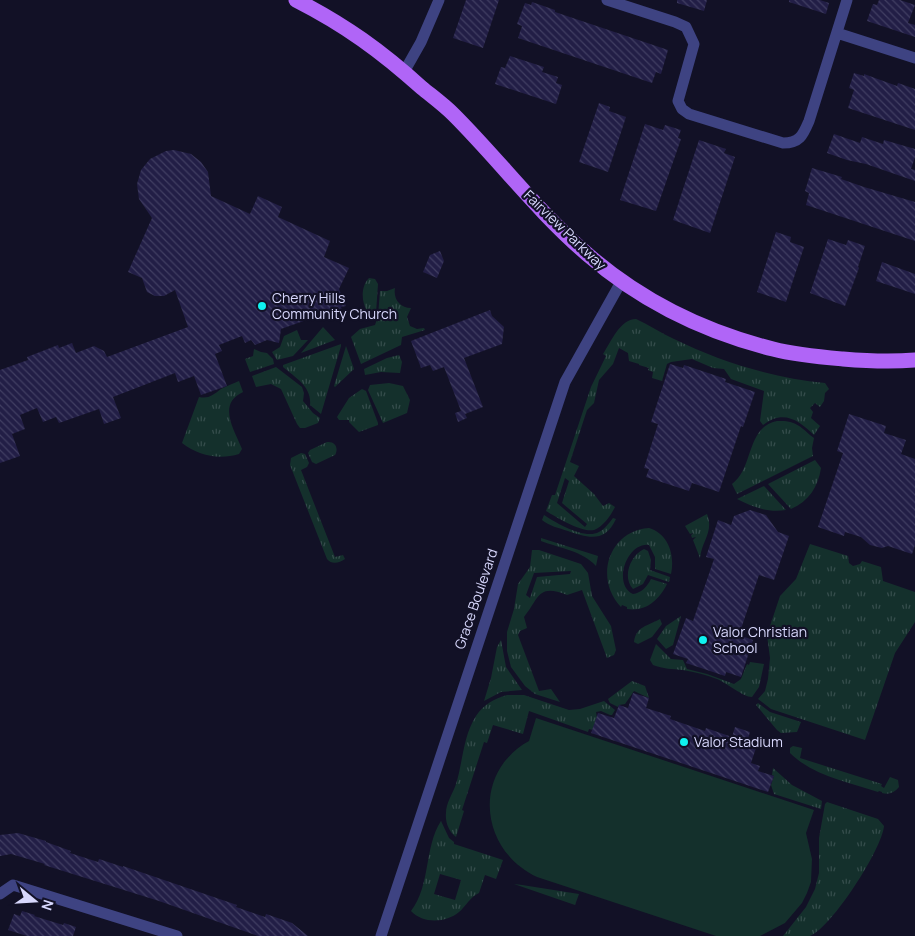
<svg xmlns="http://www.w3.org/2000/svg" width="915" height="936" viewBox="0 0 915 936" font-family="Manrope,sans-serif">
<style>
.grass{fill:url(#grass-tufts);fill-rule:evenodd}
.park{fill:#14302c}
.building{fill:url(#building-back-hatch)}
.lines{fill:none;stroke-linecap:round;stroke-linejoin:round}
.minor{stroke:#3e4382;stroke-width:11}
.major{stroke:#b065f7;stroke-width:15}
.poi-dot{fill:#0ff2f0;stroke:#121126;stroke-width:2}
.labels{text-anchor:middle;stroke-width:4.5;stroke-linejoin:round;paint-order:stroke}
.street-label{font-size:14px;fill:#d8d8fd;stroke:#121126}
.poi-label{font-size:14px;fill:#d8d8fd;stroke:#121126;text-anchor:start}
</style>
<defs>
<pattern id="grass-tufts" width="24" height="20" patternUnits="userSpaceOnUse" patternTransform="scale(1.25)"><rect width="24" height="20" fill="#14302c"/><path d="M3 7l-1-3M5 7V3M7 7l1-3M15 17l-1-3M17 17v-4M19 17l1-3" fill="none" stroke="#354d4c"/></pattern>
<pattern id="building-back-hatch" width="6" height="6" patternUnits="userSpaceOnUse" patternTransform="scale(1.25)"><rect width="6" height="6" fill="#221e46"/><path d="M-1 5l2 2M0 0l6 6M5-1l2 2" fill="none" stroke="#413e62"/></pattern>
</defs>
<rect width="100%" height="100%" fill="#121126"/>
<path class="grass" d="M369,278L375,279L378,284L376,313L367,311C361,301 361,286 369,278Z
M395,288C393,299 400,308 411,308L407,317L410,326L417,329L424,328L425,330L402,337L401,345L361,364L351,337L360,329L375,325L378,316L380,291H387Z
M636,319C649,325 661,333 674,339C721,362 773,378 825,383L829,389L825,393L824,401L820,407L815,403L810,408L813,412L811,418L820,426L814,435C799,420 783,409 763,425L760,421L764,391L731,379L724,369L713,368L692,359L671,362L667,364L662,381L652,378L653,372L648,370L649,368L639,365V364L629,361L628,353L619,348L613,364L599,380L594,403L587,410L570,462L579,466L574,476L594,494L603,506L609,503L615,507C611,515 603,527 594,530C582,533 556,517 546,511L552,495H555L591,387L606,356L603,354C611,342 620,319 636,319ZM565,478L569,481L562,503L587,524L585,527L557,503Z
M323,327L335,340L301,353Z
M297,330L301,340H308L293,356L277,360L272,352L280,347L284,336Z
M341,344V346L321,414L310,405C312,387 296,378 283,367V365Z
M346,346L354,369L335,387L334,386Z
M254,349L261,352L267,353L273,359L274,364L250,372L245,359L253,356Z
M399,355L402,362L400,373L381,372L365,375L364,369L387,358Z
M276,367L302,387L304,393L303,401L313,413L320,418L318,423L305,428H300L297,424L281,389L271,384L256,387L252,376Z
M239,381L243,392C217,404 234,429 242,449L239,454C219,460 199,456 182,443L199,397C209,399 213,395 221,389C226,386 233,384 239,381Z
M389,383L403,386L410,400L407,413L383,423L368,390L370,385Z
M362,389L366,391L378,423V425L359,432L349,422V420H339L337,417L349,398Z
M777,421C797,420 800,427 814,438L812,448L813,456L737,494L732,484C754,468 746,427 777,421Z
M327,442C335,441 339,448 335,455L316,464L312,462L308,453L310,450Z
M301,453L305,454L309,463L307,467L301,470L335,557L343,555L345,559C339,563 332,565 327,559L290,465L291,458Z
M815,460L821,468C818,487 809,501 791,509L768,484Z
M764,486L786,510C768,513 753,507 737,499Z
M707,514C714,532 702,540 700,558L693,540L696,537L692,538L691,535L694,533L690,534L685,526Z
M544,515C556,523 585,540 599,532C605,529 609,523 613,518L616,519C605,543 588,538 568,531C559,528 549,526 542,520Z
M649,528C669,534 675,556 671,574L655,569V557L649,545C627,542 612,584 633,594C641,593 647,587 651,579L667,584C659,600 646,612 627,609V607L622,605L621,607C594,579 608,531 649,528Z
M541,538L598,556L596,566C583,551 559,548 541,541Z
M810,544L848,556L849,563L853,566L860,564L862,561L881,567L883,581L915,592V622L895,653L865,740L771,709L758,699L765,691L768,679L770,658L767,635L780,596L796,579Z
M644,549L648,551L651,560L650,570L670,577L669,582L648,575L643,584L633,589C622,577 630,556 644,549Z
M532,550H539L581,564L588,573L592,596L611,626L616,650L614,655L607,658L582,590L567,595C537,583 539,599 524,617L527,628L520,631L518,635L539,691L551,689L560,702L535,694L525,686L511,667L507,651V632L514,609L518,584L530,567ZM571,571L570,574L537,577L530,598L526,595L534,573Z
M681,616L673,645L666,649L657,639L666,626Z
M660,619L662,624L652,637L638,644L634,642C636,626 648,626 660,619Z
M501,640L506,667L522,690L501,692L484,701L491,678L497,647Z
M656,644L671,659L683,660L687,669L707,674L734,684L741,679L747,664L749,665L750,662L764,664L759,687L752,697C743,697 727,683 717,679C707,675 695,672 683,670C673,669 663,669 653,665L650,660Z
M632,681L645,686L649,698L634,691L625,704L619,705L618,707L610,703L608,699Z
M507,695H524L569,710L580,709L604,701L615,710L612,715H610L601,711L596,712L597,718L593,730L589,729L588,732L529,711L523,734L493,725L487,743L484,742L462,810L464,811L456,837C449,832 445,822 446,813C446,803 453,793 456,784C463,762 463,736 476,716C484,704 494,699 507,695Z
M758,703L770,712L801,722L797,732L781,733L777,730L756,705Z
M793,746L802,748L800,758L882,784L881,786L884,788L890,777L898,780L899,787C894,793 889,795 882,793V792L879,791L878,792C849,782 813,776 790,753V748Z
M773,768L792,785L822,801L821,809L774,794L771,785L774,776L772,775Z
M827,802L878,819L884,826C882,849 832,927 810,936C803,936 791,936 783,936L806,907L815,889L819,873V838L825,804Z
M441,821L449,838L454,842V844L503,860L496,879L485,875L479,893C470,897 466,906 459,912C446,923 423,924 411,911C431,885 424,847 441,821ZM440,874L461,880L455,900L434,894Z
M514,884L522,885L579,894L575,905Z"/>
<path class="park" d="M536,718L814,810L806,833L812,859L811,882L807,893L802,903L785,923L760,936H716L537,877C493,857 474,801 505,761C512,753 519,746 529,741Z"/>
<path class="building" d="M466,0H499L483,48L453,38Z
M677,0H707L704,11L677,3Z
M789,0H820L829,3L826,14L789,2Z
M879,0H900L915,5L908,23L915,25V37L867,21L873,4L877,5Z
M532,2L555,10V12L668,50L661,74L656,72L652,83L518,38L522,26L517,24L525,3L531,5Z
M510,56L544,67L542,72L558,77L556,83L562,85L556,104L495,84L501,67L505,68Z
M854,73L864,76V74L897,86L898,83L915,89V130L848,108L854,90L849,88Z
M599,103L610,107L609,111L626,117L608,172L579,162Z
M645,124L663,130L665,125L681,130L678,138L681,139L656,211L620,200Z
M834,134L860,143L862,137L883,144L884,140L915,149V157L911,169L915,170V181L866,164L847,160L827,153Z
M699,140L726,149L724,153L735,157L710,233L673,220Z
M174,150L191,154L201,162L208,172L211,196L250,214L258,196L282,207L278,217L330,241L324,257L349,268L339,289L346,306L341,307L342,310L330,314L329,312L281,329L279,343L267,340L255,345L251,340L245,343L242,336L219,345L222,351L215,354L227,386L201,395L194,376L178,382L175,373L113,397L121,418L104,424L99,409L59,423L56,417L43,422L37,408L20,415L25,429L12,434L20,456L0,463V370L28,360L27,357L58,345L59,348L72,343L76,353L94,346L104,351L107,357L188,327L175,290L164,296H155L147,292L142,278L128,272L152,218L139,199L137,184L141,170L150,159L166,151Z
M812,168L842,177L841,179L864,187L915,202V241L806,205L809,193L805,191Z
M776,232L791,237L790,242L804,247L786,302L757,292Z
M828,239L846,245L848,240L865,246L858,267L859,268L845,306L810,293Z
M440,251L444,261L437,278L423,272L430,255Z
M882,262L915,274V294L876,281Z
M490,310L492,316L504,327L502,344L464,358L483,407L465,414L467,418L458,422L455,413L461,411L444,367L433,371L430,365L421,368L411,341Z
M670,364L683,368L684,365L726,379L725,382L755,392L743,427L741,426L719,492L692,483L689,491L646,477L649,469L644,468L658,424L651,422Z
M849,414L886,426L884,433L906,440L901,454L915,459V545L912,554L888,546L882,548L870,545L861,537L845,532L844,536L818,527L843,453L837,451Z
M750,510L766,515L778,532L789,536L774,580L759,575L739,635L753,640L741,677L726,672L725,676L686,663L688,659L673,654L686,618L693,621L714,559L706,557L718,520L731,525L734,516Z
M633,693L649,698L646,708L671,716L670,719L705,731L706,728L732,737L735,727L750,732L747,742L757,745L751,763L760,766L758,771L774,776L768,792L591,733L598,713L614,718L619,705L628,708Z
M18,833L46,841V842L71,851L70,853L98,862L99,859L123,867V866L237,905L236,907L265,917L266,914L292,923L308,936H258L159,901L44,865L45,864L11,854L0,856V835Z
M22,911L35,915L34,916L63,925L64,923L76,927L73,936H27L8,930L14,914L20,916Z"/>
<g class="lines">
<path class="minor" d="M607,0L675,22L686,27L694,44L678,101L682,109L689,114L783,143C800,143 803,135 809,121L847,0
M837,33L915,58
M404,72L421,42L439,0
M0,894L13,885L177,936
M381,936L565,382L621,282"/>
<path class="major" d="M296,0C345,25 381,51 422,88C433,97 444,105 454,115C499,160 538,212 587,254C640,300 705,332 773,349C796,355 820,357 843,359C867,361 891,362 915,360"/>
</g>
<g class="poi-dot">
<circle cx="262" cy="306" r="5"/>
<circle cx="703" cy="640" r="5"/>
<circle cx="684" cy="742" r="5"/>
</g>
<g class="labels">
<g class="street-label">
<text transform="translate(565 230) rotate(44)" y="5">Fairview Parkway</text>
<text transform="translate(476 599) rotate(-71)" y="5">Grace Boulevard</text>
</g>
<g class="poi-label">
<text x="272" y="303">Cherry Hills<tspan x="272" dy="16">Community Church</tspan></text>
<text x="713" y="637">Valor Christian<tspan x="713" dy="16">School</tspan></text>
<text x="694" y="747">Valor Stadium</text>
</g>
</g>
<g transform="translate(35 901) rotate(108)" stroke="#121126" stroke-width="4" paint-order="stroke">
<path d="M0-4L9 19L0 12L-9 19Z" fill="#d8d8fd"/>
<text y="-8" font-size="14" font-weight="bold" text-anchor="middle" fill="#d8d8fd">N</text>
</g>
</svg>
